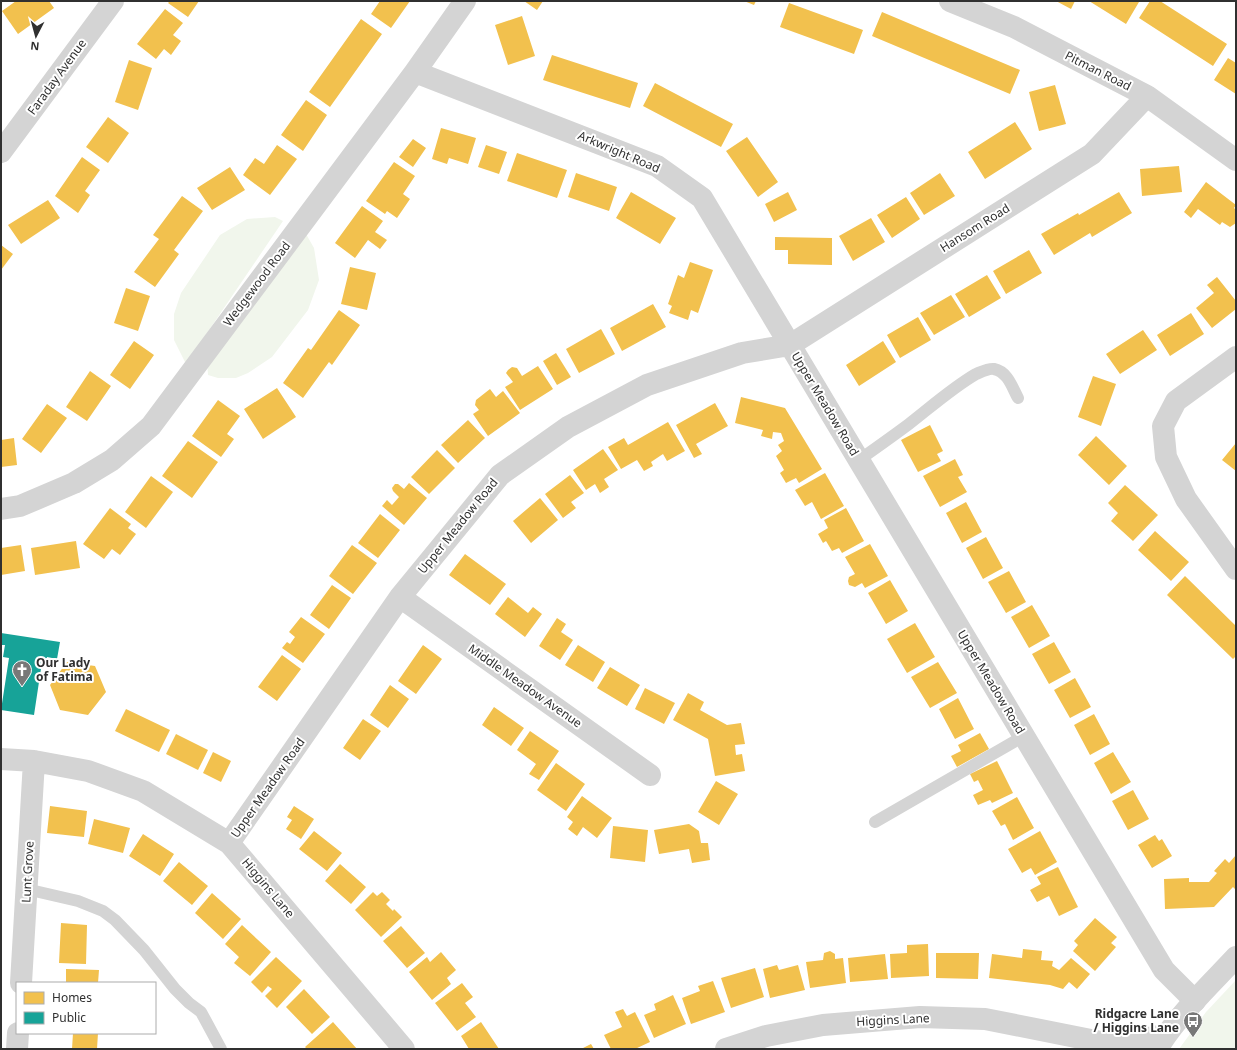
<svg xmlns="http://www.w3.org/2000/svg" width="1237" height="1050" viewBox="0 0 1237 1050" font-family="'Noto Sans',sans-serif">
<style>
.green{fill:#f1f6ec}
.homes{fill:#f2c14e}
.public{fill:#17a398}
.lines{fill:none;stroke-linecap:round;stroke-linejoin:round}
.service{stroke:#d4d4d4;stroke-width:12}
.minor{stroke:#d4d4d4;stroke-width:22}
.tertiary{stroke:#d4d4d4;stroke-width:22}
.labels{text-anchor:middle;stroke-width:4;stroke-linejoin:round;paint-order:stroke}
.street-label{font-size:12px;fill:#303030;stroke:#fff}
.poi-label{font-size:12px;font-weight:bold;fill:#303030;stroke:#fff;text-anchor:start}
</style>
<rect width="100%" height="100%" fill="#fff"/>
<path class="green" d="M275,217L283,221L186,364L174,340V314L181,293L220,235L247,219Z
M306,234L314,248L319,280L308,310L272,357L248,373L236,378H218L208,375L207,362Z
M1236,980V1049H1179L1206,1012Z"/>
<path class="homes" d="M16,1H49L54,8L18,34L2,11Z
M170,1H199L188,17L168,3Z
M380,1H410L391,28L371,14Z
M524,1H543L537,10Z
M744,1H756L754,5Z
M1056,1H1075L1071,9Z
M1089,1H1137L1139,2L1126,24Z
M1150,1H1160L1227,44L1213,66L1139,18Z
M789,3L863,30L854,54L780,27Z
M165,9L183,23L173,35L181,41L171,55L164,49L156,59L137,44Z
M882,12L1020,70L1010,94L872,36Z
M522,16L535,56L508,65L495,25Z
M361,19L382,34L330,107L309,92Z
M552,55L638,83L630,108L543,80Z
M1228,58L1236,63V94L1214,80Z
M129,60L152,68L138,110L115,102Z
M655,83L733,124L721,147L643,106Z
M1055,85L1066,124L1039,131L1029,92Z
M306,100L327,115L303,151L281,135Z
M108,117L129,133L108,163L86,147Z
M1015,122L1032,149L985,179L968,152Z
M441,128L476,138L468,164L449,158L447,164L432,159Z
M747,137L778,182L758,197L726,151Z
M413,139L426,148L413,167L399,157Z
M277,145L297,159L270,195L243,175L255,158L264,164Z
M486,145L507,152L499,174L478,167Z
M517,153L567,170L557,198L507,181Z
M82,157L100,170L85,191L90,195L78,213L55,196Z
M394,162L415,176L403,194L410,199L397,218L387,211L385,214L366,201Z
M1179,166L1182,192L1142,196L1140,169Z
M230,167L245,190L212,210L197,188Z
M576,173L617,187L609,211L568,197Z
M940,173L955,196L924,215L910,193Z
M1206,182L1236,205L1234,208L1236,210V223L1230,227L1222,222L1220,225L1198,209L1191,218L1184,212Z
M631,192L676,218L660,244L616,218Z
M788,192L797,210L774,222L765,204Z
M1119,192L1132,213L1092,237L1090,233L1054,255L1041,234L1078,213L1079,215Z
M182,196L203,211L174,250L179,254L155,287L134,272L159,239L153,235Z
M906,197L920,219L892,238L877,215Z
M48,200L60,218L21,244L8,225Z
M362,206L383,221L375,232L387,240L380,249L368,240L355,258L335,243Z
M871,218L885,242L853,261L839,236Z
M775,237L832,238V265L788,264V250H775Z
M1,245L13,254L1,270Z
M1029,250L1042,273L1006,294L993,271Z
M690,262L713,270L698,313L691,310L688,320L669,313L672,306L668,304L678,275L684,278Z
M350,267L376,273L367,310L341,304Z
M987,275L1001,298L969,317L955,294Z
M1217,277L1236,301V309L1212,328L1196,308L1214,293L1207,285Z
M126,288L150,296L138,331L114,323Z
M951,295L965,317L934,335L920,313Z
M653,304L666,327L622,351L610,328Z
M339,310L360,325L332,365L329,362L303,398L283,383L308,348L311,350Z
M1191,313L1204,334L1170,356L1157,335Z
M918,317L931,340L900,358L887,335Z
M601,329L615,354L579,373L566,349Z
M1143,330L1157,350L1120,374L1106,354Z
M134,341L154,355L130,389L110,375Z
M883,341L896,362L859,386L846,365Z
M556,353L571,377L557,385L543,361Z
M538,366L553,389L520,410L505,387L513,382L506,373L508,370L512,367L517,368L522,376Z
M90,371L111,386L87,421L66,407Z
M1093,376L1116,384L1101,426L1078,417Z
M277,388L296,417L263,439L244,409Z
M490,389L496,397L503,391L520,413L488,436L473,414L479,410L475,405L476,400Z
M741,397L785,408L822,469L799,483L796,478L786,483L780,473L784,470L776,456L782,451L778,445L784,441L781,433L773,432L772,439L761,436L763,430L735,423Z
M218,400L240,416L227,434L234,439L221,457L192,436Z
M715,403L728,426L696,444L702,454L694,458L676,425Z
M47,404L67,418L41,453L22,439Z
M468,420L485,438L458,463L441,445Z
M668,422L685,451L667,461L663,454L651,462L653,466L644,471L637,460L621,469L608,447L624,438L628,445Z
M930,425L943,451L937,454L941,461L918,472L901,440Z
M1096,436L1127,466L1109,485L1078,455Z
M14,438L17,465L1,467V440Z
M188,441L218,462L192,498L162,476Z
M1236,443V471L1222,460Z
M603,449L618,470L604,479L609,487L600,493L595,484L586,490L573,470Z
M437,450L455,468L429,494L411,477Z
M955,459L963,475L958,477L967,492L940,507L923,476Z
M825,473L844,506L821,519L812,502L805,506L795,490Z
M570,475L584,493L571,502L576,508L563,518L545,494Z
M151,476L173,492L146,528L125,512Z
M409,483L427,498L404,525L382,506L387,500L392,505L399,497L393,491L392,488L395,484H398L404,489Z
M1125,485L1158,515L1133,541L1111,521L1118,513L1108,503Z
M540,498L558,520L531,543L513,521Z
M966,502L982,532L962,543L946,513Z
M110,508L131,524L128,528L136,534L120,555L112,549L104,559L83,544Z
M846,508L864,541L842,553L839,548L832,551L826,541L823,543L818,534L828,528L824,520Z
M380,514L400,530L378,558L358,543Z
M1155,531L1189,562L1171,581L1138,550Z
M986,537L1003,568L983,579L966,548Z
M76,541L80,568L35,575L31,548Z
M870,544L888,576L865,588L862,583L855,587L849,585L848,581L849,577L855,574L845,557Z
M21,545L25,571L1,575V548Z
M352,545L377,563L353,594L329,576Z
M465,554L506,584L490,605L449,575Z
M1009,571L1026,602L1006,613L988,582Z
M1185,576L1236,626V656L1233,659L1167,595Z
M890,580L908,611L886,624L868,593Z
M332,585L351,598L329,629L310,615Z
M508,597L528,613L533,607L542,614L525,637L495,614Z
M1032,605L1050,636L1029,648L1011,617Z
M301,617L325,634L303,663L282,648L287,642L290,644L295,637L289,632Z
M557,618L566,624L561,632L573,640L560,660L539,646Z
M915,623L935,657L907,673L887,639Z
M1054,642L1071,672L1049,684L1032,654Z
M423,645L442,659L416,694L398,681Z
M578,645L605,662L593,682L565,665Z
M282,655L301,669L277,701L258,687Z
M67,662L95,666L106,692L88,715L60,710L50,685Z
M938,662L957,693L930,708L911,677Z
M610,667L640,685L627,706L597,688Z
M1075,678L1091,707L1070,718L1054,690Z
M390,685L409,699L388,728L370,715Z
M645,688L675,703L664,724L635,709Z
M688,693L704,702L700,710L727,725L741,723L745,744L735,745L736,755L742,754L745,771L715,776L708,739L673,720Z
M958,698L974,729L955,739L939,709Z
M494,707L524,728L511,746L482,725Z
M126,709L170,730L159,752L115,731Z
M1094,714L1110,744L1090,755L1074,725Z
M363,719L381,731L360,760L343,748Z
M530,731L559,751L539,780L529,774L536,764L517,750Z
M980,733L989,749L957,767L951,756L961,751L958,745Z
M176,734L208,750L198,770L166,754Z
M213,752L231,761L221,782L203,773Z
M1113,752L1131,782L1111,794L1094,763Z
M997,761L1013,793L992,803L990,800L978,805L973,795L983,790L978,780L974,782L970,774Z
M556,763L585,784L566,811L537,790Z
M716,781L738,794L719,825L698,812Z
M1133,790L1149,819L1128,830L1112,801Z
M582,796L612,818L597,838L583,827L577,836L568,829L573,822L567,817Z
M1017,797L1034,828L1013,840L1005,824L1001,826L992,811Z
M50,806L87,811L84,837L47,833Z
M294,806L314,819L301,839L286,829L292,820L287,817Z
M94,819L130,828L123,853L88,844Z
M689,824L699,831L701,843H708L710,860L692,863L689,849L659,854L654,830Z
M613,826L648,830L645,862L610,858Z
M314,831L342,853L327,871L299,849Z
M1040,831L1057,862L1035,875L1031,868L1022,873L1008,849Z
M143,834L174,854L160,876L129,856Z
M1155,835L1159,841L1162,839L1172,856L1152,868L1138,845Z
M1236,855V890L1233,887L1214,907L1165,909L1164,879L1189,878V882H1209L1217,873L1214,871L1225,859L1229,863Z
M179,862L208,886L192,905L163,881Z
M340,864L366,887L351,904L325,881Z
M1058,867L1078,907L1059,916L1049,896L1037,902L1030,890L1041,884L1037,877Z
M373,892L377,896L382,892L390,900L386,904L393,911L394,909L402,917L381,937L355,910Z
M212,893L241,919L223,939L195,913Z
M1095,918L1117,937L1111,943L1116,947L1095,971L1073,951L1078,945L1074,941Z
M61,923L87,925L86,964L59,963Z
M242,925L271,952L250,976L234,963L239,957L225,944Z
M401,926L425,953L407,968L383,941Z
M928,944L929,976L891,978L890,954L907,953V945Z
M1023,949L1042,951L1041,960L1053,961L1052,966L1059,970L1071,958L1090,974L1077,989L1069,982L1063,989L1050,985L989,978L992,954L1022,958Z
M830,951L835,954V959L843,958L846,983L810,988L806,962L823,960L824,953Z
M441,952L456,970L447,978L451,984L432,1000L409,972L427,957L430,962Z
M936,953H979L978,979L936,978Z
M885,954L888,979L850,982L848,958Z
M276,957L302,981L277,1008L265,996L272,989L268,986L262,993L251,982Z
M777,965L779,970L798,965L805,990L770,998L763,969Z
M755,968L764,997L731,1008L721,978Z
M66,969L99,970L98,983H66Z
M713,981L725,1012L691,1024L682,998L700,991L698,986Z
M462,983L473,997L465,1003L476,1017L457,1031L435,1003Z
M304,989L330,1017L312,1034L286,1007Z
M673,995L686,1024L654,1038L644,1015L656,1010L654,1004Z
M623,1009L627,1016L635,1012L650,1042L635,1049H611L604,1035L622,1027L615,1012Z
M333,1022L357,1049H307L305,1047Z
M481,1022L499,1049H469L461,1036Z
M73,1033H98L97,1049H72Z
M591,1044L594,1049H581Z"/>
<path class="public" d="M1,633L60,642L57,659L47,657L46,663L42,662L34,715L1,710L9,658L3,657L5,645H1Z"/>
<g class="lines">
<path class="service" d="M859,460C876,448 893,436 909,424C931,407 952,388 976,374C981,372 989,368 994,369C1008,372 1012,387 1018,398
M875,822L1024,736
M26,889L78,901L103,911L115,920L144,950L175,989L189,1003L201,1012L221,1049"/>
<path class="minor" d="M950,1L1014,27L1147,96L1236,160
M415,72L657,166L702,198L790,345L1092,154L1147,96
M1,152L113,1
M1236,357L1176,401L1163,426L1166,457L1186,499L1236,569
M1,509L20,506L74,483L112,460L151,426L415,72L465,1
M400,597L650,775
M1,759L34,761L88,771L143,791L229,843L404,1049
M229,843L400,597L500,475L568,427L647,385L742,353L790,345L1164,970L1195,1001
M21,983L34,761
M17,1049L18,1033
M726,1049L766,1036L823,1025L920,1017L985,1019L1111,1044L1165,1035"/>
<path class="tertiary" d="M1157,1049C1178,1015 1209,986 1236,957"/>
</g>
<defs>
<symbol id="church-pin" viewBox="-11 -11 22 30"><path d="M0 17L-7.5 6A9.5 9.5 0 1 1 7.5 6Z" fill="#787878" stroke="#fff"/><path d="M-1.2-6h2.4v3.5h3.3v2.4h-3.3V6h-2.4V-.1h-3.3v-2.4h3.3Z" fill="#fff"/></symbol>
<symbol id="bus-pin" viewBox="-11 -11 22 30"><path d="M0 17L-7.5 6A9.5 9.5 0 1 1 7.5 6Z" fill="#787878" stroke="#fff"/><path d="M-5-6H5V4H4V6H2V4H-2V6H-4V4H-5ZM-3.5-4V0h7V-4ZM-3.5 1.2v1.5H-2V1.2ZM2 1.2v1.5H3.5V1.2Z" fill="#fff"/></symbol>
</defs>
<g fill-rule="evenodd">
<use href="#church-pin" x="11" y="659" width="22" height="30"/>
<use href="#bus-pin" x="1182" y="1010" width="22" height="30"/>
</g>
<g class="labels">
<g class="street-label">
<text transform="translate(1098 71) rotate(27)" y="4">Pitman Road</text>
<text transform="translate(57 77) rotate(-54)" y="4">Faraday Avenue</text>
<text transform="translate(619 152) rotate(23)" y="4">Arkwright Road</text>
<text transform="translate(975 228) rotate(-32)" y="4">Hansom Road</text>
<text transform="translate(257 284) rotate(-53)" y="4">Wedgewood Road</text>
<text transform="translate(825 404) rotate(59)" y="4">Upper Meadow Road</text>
<text transform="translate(458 526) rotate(-51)" y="4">Upper Meadow Road</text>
<text transform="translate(991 682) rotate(59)" y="4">Upper Meadow Road</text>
<text transform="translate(525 686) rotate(35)" y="4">Middle Meadow Avenue</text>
<text transform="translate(268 788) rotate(-55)" y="4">Upper Meadow Road</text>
<text transform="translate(28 872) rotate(-87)" y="4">Lunt Grove</text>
<text transform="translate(268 888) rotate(50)" y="4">Higgins Lane</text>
<text transform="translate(893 1020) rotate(-3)" y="4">Higgins Lane</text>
</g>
<g class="poi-label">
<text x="36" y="667">Our Lady<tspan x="36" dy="14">of Fatima</tspan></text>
<text x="1179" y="1018" text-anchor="end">Ridgacre Lane<tspan x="1179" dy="14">/ Higgins Lane</tspan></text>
</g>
</g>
<rect width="1237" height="1050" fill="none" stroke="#303030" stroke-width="4"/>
<rect x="16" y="982" width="140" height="52" fill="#ffffff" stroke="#acacac"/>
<rect x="24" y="992" width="20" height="12" fill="#f2c14e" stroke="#acacac"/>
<text x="52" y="1002" font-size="12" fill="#303030">Homes</text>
<rect x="24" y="1012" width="20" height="12" fill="#17a398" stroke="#acacac"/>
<text x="52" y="1022" font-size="12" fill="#303030">Public</text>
<g transform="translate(36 36) rotate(186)" stroke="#ffffff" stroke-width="3" paint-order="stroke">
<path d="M0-3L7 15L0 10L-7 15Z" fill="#303030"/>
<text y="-6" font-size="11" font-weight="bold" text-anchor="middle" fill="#303030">N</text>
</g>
</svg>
